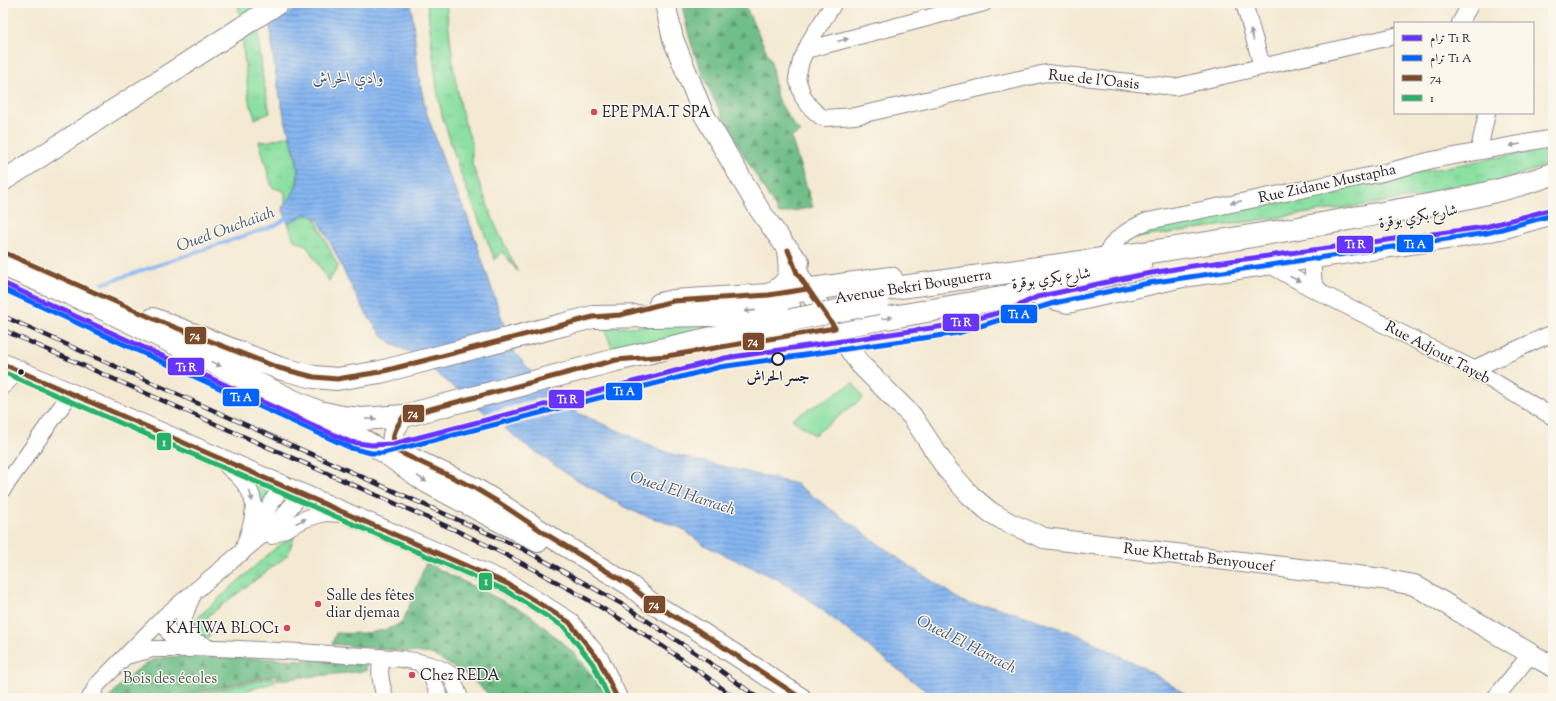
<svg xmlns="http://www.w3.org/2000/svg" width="1556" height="701" viewBox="0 0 1556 701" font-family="'Sorts Mill Goudy',Amiri,serif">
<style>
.grass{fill:url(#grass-tufts);stroke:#56816e}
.forest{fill:url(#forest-firs);stroke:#497062}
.garden{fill:#8be0a2;stroke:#56816e}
.water{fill:url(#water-rules);stroke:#546c96}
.pier{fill:#f4ead3}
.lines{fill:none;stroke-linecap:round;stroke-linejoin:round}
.stream{stroke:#86b6f1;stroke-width:3.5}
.minor-casing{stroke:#8b8687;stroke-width:18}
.major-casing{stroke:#8b8687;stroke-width:22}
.highway-casing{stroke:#8b8687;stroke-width:24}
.minor{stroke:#fff;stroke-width:16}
.major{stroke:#fff;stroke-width:20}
.highway{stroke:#fff;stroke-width:22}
.rail-casing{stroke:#22223b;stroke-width:4.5}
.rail{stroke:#fbf7ec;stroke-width:3;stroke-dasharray:9;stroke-linecap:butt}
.highway-bridge-casing{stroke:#8b8687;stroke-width:24;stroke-linecap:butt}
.highway-bridge{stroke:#fff;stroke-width:22}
.bus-1-casing{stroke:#fbf7ec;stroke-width:8}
.bus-2-casing{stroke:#fbf7ec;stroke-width:8}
.bus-1{stroke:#7a4b2a;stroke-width:5}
.bus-2{stroke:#28b268;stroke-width:5}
.tram-1-casing{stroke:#fbf7ec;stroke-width:8}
.tram-2-casing{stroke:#fbf7ec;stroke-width:8}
.tram-1{stroke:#63f;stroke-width:5}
.tram-2{stroke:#0363ff;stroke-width:5}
.oneway{fill:#9c9ca7}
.poi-dot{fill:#d1495b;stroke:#fbf7ec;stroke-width:1.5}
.stop-dot{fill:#fbf7ec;stroke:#22223b;stroke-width:2}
.bus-dot{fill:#22223b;stroke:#fbf7ec;stroke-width:1.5}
.labels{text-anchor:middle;stroke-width:3;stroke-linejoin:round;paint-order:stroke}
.street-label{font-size:15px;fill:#22223b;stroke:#fbf7ec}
.poi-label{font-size:15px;fill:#22223b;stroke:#fbf7ec;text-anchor:start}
.stop-label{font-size:15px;font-weight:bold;fill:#22223b;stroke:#fbf7ec}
.park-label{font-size:15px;fill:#425b5a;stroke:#fbf7ec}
.water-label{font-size:16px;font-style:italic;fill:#45567b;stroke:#fbf7ec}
.line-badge{stroke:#fbf7ec;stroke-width:1.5}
.badge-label{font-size:11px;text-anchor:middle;font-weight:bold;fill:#fff}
</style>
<defs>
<pattern id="grass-tufts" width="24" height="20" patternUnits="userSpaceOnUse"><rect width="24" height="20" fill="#8be0a2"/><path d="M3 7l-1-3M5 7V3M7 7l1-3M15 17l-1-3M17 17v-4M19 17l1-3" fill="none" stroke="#78c08c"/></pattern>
<pattern id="forest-firs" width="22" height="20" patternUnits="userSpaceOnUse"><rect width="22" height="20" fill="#70be88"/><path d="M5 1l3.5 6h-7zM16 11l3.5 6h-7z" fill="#5c9a70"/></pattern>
<pattern id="water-rules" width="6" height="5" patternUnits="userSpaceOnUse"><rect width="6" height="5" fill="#86b6f1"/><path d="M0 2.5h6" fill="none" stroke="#6d94c4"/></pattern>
</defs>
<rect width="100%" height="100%" fill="#fbf7ec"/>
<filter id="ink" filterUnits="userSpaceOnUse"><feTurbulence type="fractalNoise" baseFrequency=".025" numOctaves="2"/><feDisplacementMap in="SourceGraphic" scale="8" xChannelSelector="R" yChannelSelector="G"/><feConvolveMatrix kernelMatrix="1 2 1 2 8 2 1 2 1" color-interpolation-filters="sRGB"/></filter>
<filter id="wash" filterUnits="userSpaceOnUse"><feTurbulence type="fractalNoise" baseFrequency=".012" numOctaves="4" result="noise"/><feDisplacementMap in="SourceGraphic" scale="16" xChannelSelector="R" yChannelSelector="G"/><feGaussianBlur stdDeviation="0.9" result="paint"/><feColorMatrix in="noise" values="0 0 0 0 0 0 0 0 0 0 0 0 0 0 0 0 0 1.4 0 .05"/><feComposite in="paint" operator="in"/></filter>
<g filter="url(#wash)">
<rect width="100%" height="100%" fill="#f4ead3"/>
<path class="grass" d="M238,3H255L263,79L270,113L255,119L249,100Z
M427,3H446L454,72L463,117L472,144V164L496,227L518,272L502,251L495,260L460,172L442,115L437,90Z
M290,136C297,159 305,185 285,204V192L272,187L259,141C271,143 278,137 290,136Z
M1553,147V164L1475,189L1135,238L1149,227L1420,172Z
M306,214L314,216L338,267L329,281L306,245L294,240L288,223Z
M249,477L276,489L261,514Z
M295,535L287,556L209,615L206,625L210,632L209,638L200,636L188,626L273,550Z
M273,677L275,682L223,698H183Z"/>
<path class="forest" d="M682,3H744L771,61L777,98L793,124L801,132L791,137L813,207L779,214C742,151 692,76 682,3Z
M426,563L529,614L574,653L611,698H493L468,676L432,654L332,644L336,633C353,634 389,634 402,621C407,616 422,572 426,563Z
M191,656L366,662V671L277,680L275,675L173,698H109C119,685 140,664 157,659C167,656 180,657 191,656Z"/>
<path class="garden" d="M780,316L613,352L605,328L689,324Z
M853,383L863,398L814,435L792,419Z"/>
<path class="water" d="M268,3H411L419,78L426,111L447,171L468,218L508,337L516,354L528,368L551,393L576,412L668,453L796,484L902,561L962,601L972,605L992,606L1028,617L1081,636L1142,667L1192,698H935L804,596L779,580L704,545L681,528L630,510L569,475L523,443L412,353C403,349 392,346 385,338C356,308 339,254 317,218L306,214L288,223L282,207C291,199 298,187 298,175C299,155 288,135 284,115C275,78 271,41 268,3Z"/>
<path class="pier" d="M266,3H304L268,26Z
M556,394L575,409L502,428L483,414Z"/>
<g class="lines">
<path class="stream" d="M102,284L276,225L290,216"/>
</g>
</g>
<g filter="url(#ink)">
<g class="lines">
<defs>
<path id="minor" d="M834,3L811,39L801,61L797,78L803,97L811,108L820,116L825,118L855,116L1046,73L1175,87L1395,36
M1244,3L1262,66
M1460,23L1471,3
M806,50L984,3
M1479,150L1487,113
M1107,257C1107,241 1135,226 1148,221L1378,174L1432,160L1553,138
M1312,260C1315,272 1309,282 1321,292
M1270,265L1309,287L1473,369L1553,417
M1026,294L1068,305L1183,279L1467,238L1505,230L1553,216
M1473,369L1553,333
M3,386L18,371
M227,466C264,496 256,512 242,553
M3,489L71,393
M254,533L282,485
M271,536L305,519L324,513L343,514
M193,595C182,617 175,636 204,645
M164,617C167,634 173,642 190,647C242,649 293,651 345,655C373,657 429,657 451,675L460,698
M126,656L153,649H190
M383,658C377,671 382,685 385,698
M420,663L430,673L440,698
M90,698L97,685L164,617L279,521L296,500L299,493
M1495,698L1530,655"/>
<path id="major" d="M665,3L673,39L703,113L759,209L788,250L799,262
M3,181L279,3
M789,254L792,263L807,289L860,364L912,416L947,469L970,495L990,512L1009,523L1044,538L1382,579L1414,585L1553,667
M3,364L508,584L569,622L599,660L617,698
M323,415L374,446L427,483L538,542
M404,416C396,427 387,438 397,451L473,487L498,502L549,536L631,586L650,602L699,631L801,698"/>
<path id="highway" d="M3,265L98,306L293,401L319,412L342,417L362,419L404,416L616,360L791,320
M874,291C1034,268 1195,248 1354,218C1421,206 1489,197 1553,174
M769,295C793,282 791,274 788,250
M660,304L673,301L769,295L891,278
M153,319L279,368L314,377L337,379L380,372L593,317L711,315L789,306
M767,339L1007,297C1022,289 1037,291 1053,288C1082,282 1112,275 1140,265"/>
</defs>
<use href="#minor" class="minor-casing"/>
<use href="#major" class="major-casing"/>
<use href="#highway" class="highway-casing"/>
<use href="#minor" class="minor"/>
<use href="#major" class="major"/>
<use href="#highway" class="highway"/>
<defs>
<path id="rail" d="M3,316L523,549L622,604L709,662L758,698
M3,330L453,529C553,576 648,631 735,698"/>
</defs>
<use href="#rail" class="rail-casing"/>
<use href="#rail" class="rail"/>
<defs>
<path id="highway-bridge" d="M791,320L878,303"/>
</defs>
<use href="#highway-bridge" class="highway-bridge-casing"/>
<use href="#highway-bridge" class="highway-bridge"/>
<defs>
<path id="bus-1" d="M788,250L797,273L835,328L667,356L616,360L404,416C396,427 389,438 397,451L473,487L498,502L549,536L631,586L650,602L699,631L801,698
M3,252L159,321L279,368L314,377L337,379L380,372L593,317L620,315L673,301L769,295L807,289
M3,364L508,584L569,622L599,660L617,698"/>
<path id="bus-2" d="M3,372L505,590L564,627L593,664L609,698"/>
</defs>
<use href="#bus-1" class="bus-1-casing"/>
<use href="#bus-2" class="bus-2-casing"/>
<use href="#bus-1" class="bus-1"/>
<use href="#bus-2" class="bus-2"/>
<defs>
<path id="tram-1" d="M3,283L350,442L372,445L393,444L725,358L952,325L1009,310L1037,297L1140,275L1192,266L1485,227L1553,209"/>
<path id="tram-2" d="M3,289L351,448L371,453H383L720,367L958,333L1054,303L1149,283L1487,233L1553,215"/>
</defs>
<use href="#tram-1" class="tram-1-casing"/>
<use href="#tram-2" class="tram-2-casing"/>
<use href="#tram-1" class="tram-1"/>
<use href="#tram-2" class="tram-2"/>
</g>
<defs><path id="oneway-solid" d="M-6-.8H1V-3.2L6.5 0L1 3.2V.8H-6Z"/></defs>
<g class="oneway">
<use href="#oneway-solid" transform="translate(1252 35) rotate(-106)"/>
<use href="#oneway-solid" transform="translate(843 40) rotate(-15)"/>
<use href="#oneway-solid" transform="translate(1515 145) rotate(171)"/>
<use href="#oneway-solid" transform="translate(1236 202) rotate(169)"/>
<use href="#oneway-solid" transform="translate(1295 279) rotate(27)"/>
<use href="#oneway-solid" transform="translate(750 311) rotate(174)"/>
<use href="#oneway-solid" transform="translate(887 318) rotate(-10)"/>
<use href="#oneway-solid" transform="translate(216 364) rotate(26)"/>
<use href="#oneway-solid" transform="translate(371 419) rotate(-1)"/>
<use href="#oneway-solid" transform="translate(422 479) rotate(33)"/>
<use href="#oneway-solid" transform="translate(251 496) rotate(74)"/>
<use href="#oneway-solid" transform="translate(301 521) rotate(-25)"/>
</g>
</g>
<g class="poi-dot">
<circle cx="594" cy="112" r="4"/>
<circle cx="318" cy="604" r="4"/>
<circle cx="287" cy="628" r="4"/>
<circle cx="412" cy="675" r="4"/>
</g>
<circle class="stop-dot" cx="778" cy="359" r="6"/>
<circle class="bus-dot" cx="21" cy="372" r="3.5"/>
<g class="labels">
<g class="street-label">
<text transform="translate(1094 79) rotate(6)" y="5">Rue de l'Oasis</text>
<text transform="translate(1327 183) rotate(-12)" y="5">Rue Zidane Mustapha</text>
<text transform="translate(1418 216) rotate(-10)" y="5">شارع بكري بوقرة</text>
<text transform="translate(1051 278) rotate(-8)" y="5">شارع بكري بوقرة</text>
<text transform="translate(913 286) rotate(-9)" y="5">Avenue Bekri Bouguerra</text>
<text transform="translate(1438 352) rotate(28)" y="5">Rue Adjout Tayeb</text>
<text transform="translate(1199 557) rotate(7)" y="5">Rue Khettab Benyoucef</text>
</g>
<g class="poi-label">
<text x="602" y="117">EPE PMA.T SPA</text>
<text x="326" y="600">Salle des fêtes<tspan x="326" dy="17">diar djemaa</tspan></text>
<text x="279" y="633" text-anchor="end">KAHWA BLOC1</text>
<text x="420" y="680">Chez REDA</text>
</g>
<g class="stop-label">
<text x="778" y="381">جسر الحراش</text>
</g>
<g class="park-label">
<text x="170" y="683">Bois des écoles</text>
</g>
<g class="water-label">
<text x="348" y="83">وادي الحراش</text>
<text transform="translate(225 228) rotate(-20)" y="6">Oued Ouchaïah</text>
<text transform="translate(683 492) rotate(18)" y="6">Oued El Harrach</text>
<text transform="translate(967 643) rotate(27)" y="6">Oued El Harrach</text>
</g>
</g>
<g class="line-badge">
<rect x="1396" y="234" width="38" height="19" rx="4" fill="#0363ff"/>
<rect x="1336" y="235" width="38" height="19" rx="4" fill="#63f"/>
<rect x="1000" y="304" width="38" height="20" rx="4" fill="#0363ff"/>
<rect x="942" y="313" width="38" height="19" rx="4" fill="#63f"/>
<rect x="184" y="326" width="23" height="19" rx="4" fill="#7a4b2a"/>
<rect x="742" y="332" width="23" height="19" rx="4" fill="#7a4b2a"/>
<rect x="167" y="357" width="38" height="19" rx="4" fill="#63f"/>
<rect x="605" y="382" width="38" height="19" rx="4" fill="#0363ff"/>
<rect x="222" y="388" width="38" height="19" rx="4" fill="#0363ff"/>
<rect x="548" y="389" width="37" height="20" rx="4" fill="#63f"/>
<rect x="402" y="404" width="23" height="19" rx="4" fill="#7a4b2a"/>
<rect x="156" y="432" width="16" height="19" rx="4" fill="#28b268"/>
<rect x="478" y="572" width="15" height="19" rx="4" fill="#28b268"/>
<rect x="643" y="595" width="23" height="19" rx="4" fill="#7a4b2a"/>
</g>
<g class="badge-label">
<text x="1415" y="248">T1 A</text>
<text x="1355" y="248">T1 R</text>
<text x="1019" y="318">T1 A</text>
<text x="961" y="326">T1 R</text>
<text x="195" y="339">74</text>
<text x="753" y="345">74</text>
<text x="186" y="371">T1 R</text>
<text x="624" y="395">T1 A</text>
<text x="241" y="401">T1 A</text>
<text x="567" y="403">T1 R</text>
<text x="413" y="417">74</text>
<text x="164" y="446">1</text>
<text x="486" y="585">1</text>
<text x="654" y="608">74</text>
</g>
<rect width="1556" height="701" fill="none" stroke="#fbf7ec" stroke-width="16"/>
<rect x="1394" y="22" width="140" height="92" fill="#fbf7ec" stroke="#a4a2a5"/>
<rect x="1402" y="35" width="20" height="6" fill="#6633ff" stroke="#a4a2a5"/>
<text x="1430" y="42" font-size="12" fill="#22223b">ترام T1 R</text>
<rect x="1402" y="55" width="20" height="6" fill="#0363ff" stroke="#a4a2a5"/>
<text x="1430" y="62" font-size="12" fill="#22223b">ترام T1 A</text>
<rect x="1402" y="75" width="20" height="6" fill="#7a4b2a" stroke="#a4a2a5"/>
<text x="1430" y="82" font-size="12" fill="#22223b">74</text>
<rect x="1402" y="95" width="20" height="6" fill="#28b268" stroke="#a4a2a5"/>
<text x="1430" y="102" font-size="12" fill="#22223b">1</text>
</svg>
